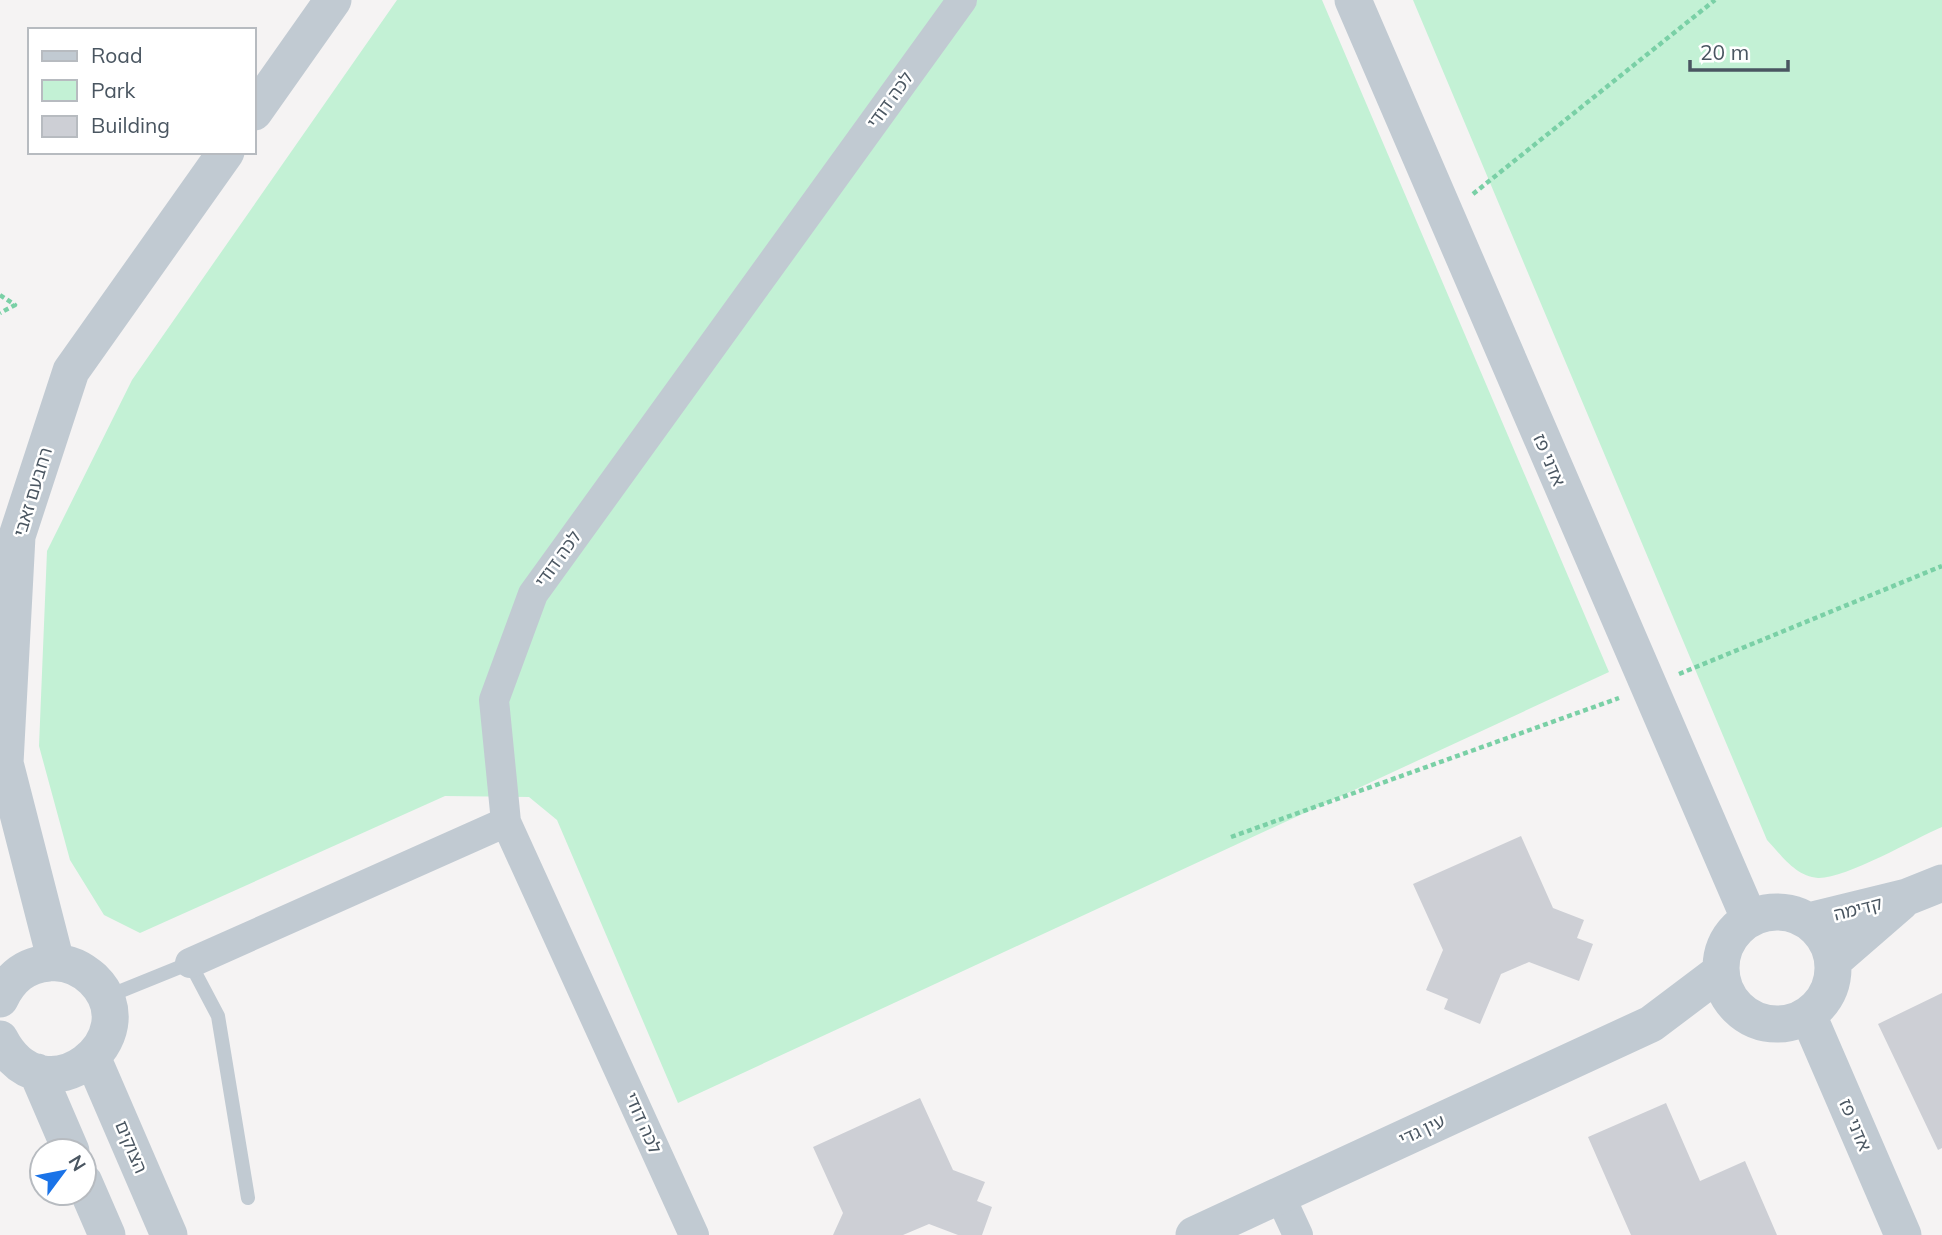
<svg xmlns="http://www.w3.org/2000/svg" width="1942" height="1235" viewBox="0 0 1942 1235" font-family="Mulish,'Noto Sans Hebrew',sans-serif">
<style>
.green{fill:#c3f1d5}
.building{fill:#cdcfd5}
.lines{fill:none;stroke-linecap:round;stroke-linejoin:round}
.path{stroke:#7ad0a6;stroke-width:4.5;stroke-dasharray:5 3.5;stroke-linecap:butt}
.service{stroke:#c1cad2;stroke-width:14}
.minor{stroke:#c1cad2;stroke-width:30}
.tertiary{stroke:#c1cad2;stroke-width:37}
.labels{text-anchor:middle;stroke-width:5;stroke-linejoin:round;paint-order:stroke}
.street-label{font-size:18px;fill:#4a5661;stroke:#fff}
</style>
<rect width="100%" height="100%" fill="#f5f3f3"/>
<path class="green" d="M397,0H1322L1609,672L678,1103L557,820L529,797L445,796L140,933L104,915L70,860L39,746L47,551L132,380Z
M1413,0H1942V827C1914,839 1845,879 1818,878C1796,877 1781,855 1767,840Z"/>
<path class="building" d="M1521,836L1553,908L1584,920L1577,938L1593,944L1579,981L1529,962L1501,974L1480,1024L1444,1009L1448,999L1426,990L1443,950L1413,884Z
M1942,993V1148L1938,1150L1878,1024Z
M920,1098L953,1170L985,1182L977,1201L992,1207L982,1235H958L929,1224L903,1235H833L843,1213L813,1147Z
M1666,1103L1700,1181L1745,1161L1777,1235H1631L1588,1137Z"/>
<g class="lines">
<path class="path" d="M1473,194L1715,0
M0,295L15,305L0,313
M1679,674L1942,566
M1231,837L1619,698"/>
<path class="service" d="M106,997L190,963L218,1016L248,1198"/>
<path class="minor" d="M190,963L506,822
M1280,1196L1298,1235
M694,1235L506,822L494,700L533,594L962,0"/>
<path class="tertiary" d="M1353,0L1749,918
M254,112L333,0
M1721 968a56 56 0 1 1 112 0a56 56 0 1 1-112 0Z
M1809,921L1907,897L1942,883
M1833,961L1901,902
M56,962L5,763L17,536L71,371L226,152
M0,999C10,978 25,965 49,963C66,961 81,968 93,979C152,1037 44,1124 0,1039
M1808,1015L1903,1235
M93,1059L169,1235
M37,1072L71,1151
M84,1182L107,1235
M1194,1235L1651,1024L1720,972"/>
</g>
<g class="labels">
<g class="street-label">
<text transform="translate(890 100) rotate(-54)" y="6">לכה דודי</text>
<text transform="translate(1549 460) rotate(67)" y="6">אדני פז</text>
<text transform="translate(33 492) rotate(-73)" y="6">רחבעם זאבי</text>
<text transform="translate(558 559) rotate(-54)" y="6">לכה דודי</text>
<text transform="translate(1858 909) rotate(-14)" y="6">קדימה</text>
<text transform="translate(643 1123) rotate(66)" y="6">לכה דודי</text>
<text transform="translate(1855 1125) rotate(67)" y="6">אדני פז</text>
<text transform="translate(1422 1130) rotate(-25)" y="6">עין גדי</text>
<text transform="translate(131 1147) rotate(67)" y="6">הצוקים</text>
</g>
</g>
<rect x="28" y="28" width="228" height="126" fill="#ffffff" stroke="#b7bbc0" stroke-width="2"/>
<rect x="42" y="51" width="35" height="10" fill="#c1cad2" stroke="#b7bbc0" stroke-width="2"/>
<text x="91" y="63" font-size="21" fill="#4a5661">Road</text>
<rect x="42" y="80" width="35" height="21" fill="#c3f1d5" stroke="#b7bbc0" stroke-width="2"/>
<text x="91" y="98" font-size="21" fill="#4a5661">Park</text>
<rect x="42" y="116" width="35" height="21" fill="#cdcfd5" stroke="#b7bbc0" stroke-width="2"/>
<text x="91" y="133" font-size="21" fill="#4a5661">Building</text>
<g transform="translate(63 1172) rotate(58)"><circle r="33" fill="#ffffff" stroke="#b7bbc0" stroke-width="2"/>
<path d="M0-5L12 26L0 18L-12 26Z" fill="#1a73e8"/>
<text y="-10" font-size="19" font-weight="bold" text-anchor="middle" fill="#4a5661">N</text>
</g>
<path d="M1690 60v10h98v-10" fill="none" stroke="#4a5661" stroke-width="3.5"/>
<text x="1700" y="60" font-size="21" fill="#4a5661" stroke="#ffffff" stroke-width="5" paint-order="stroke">20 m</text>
</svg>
